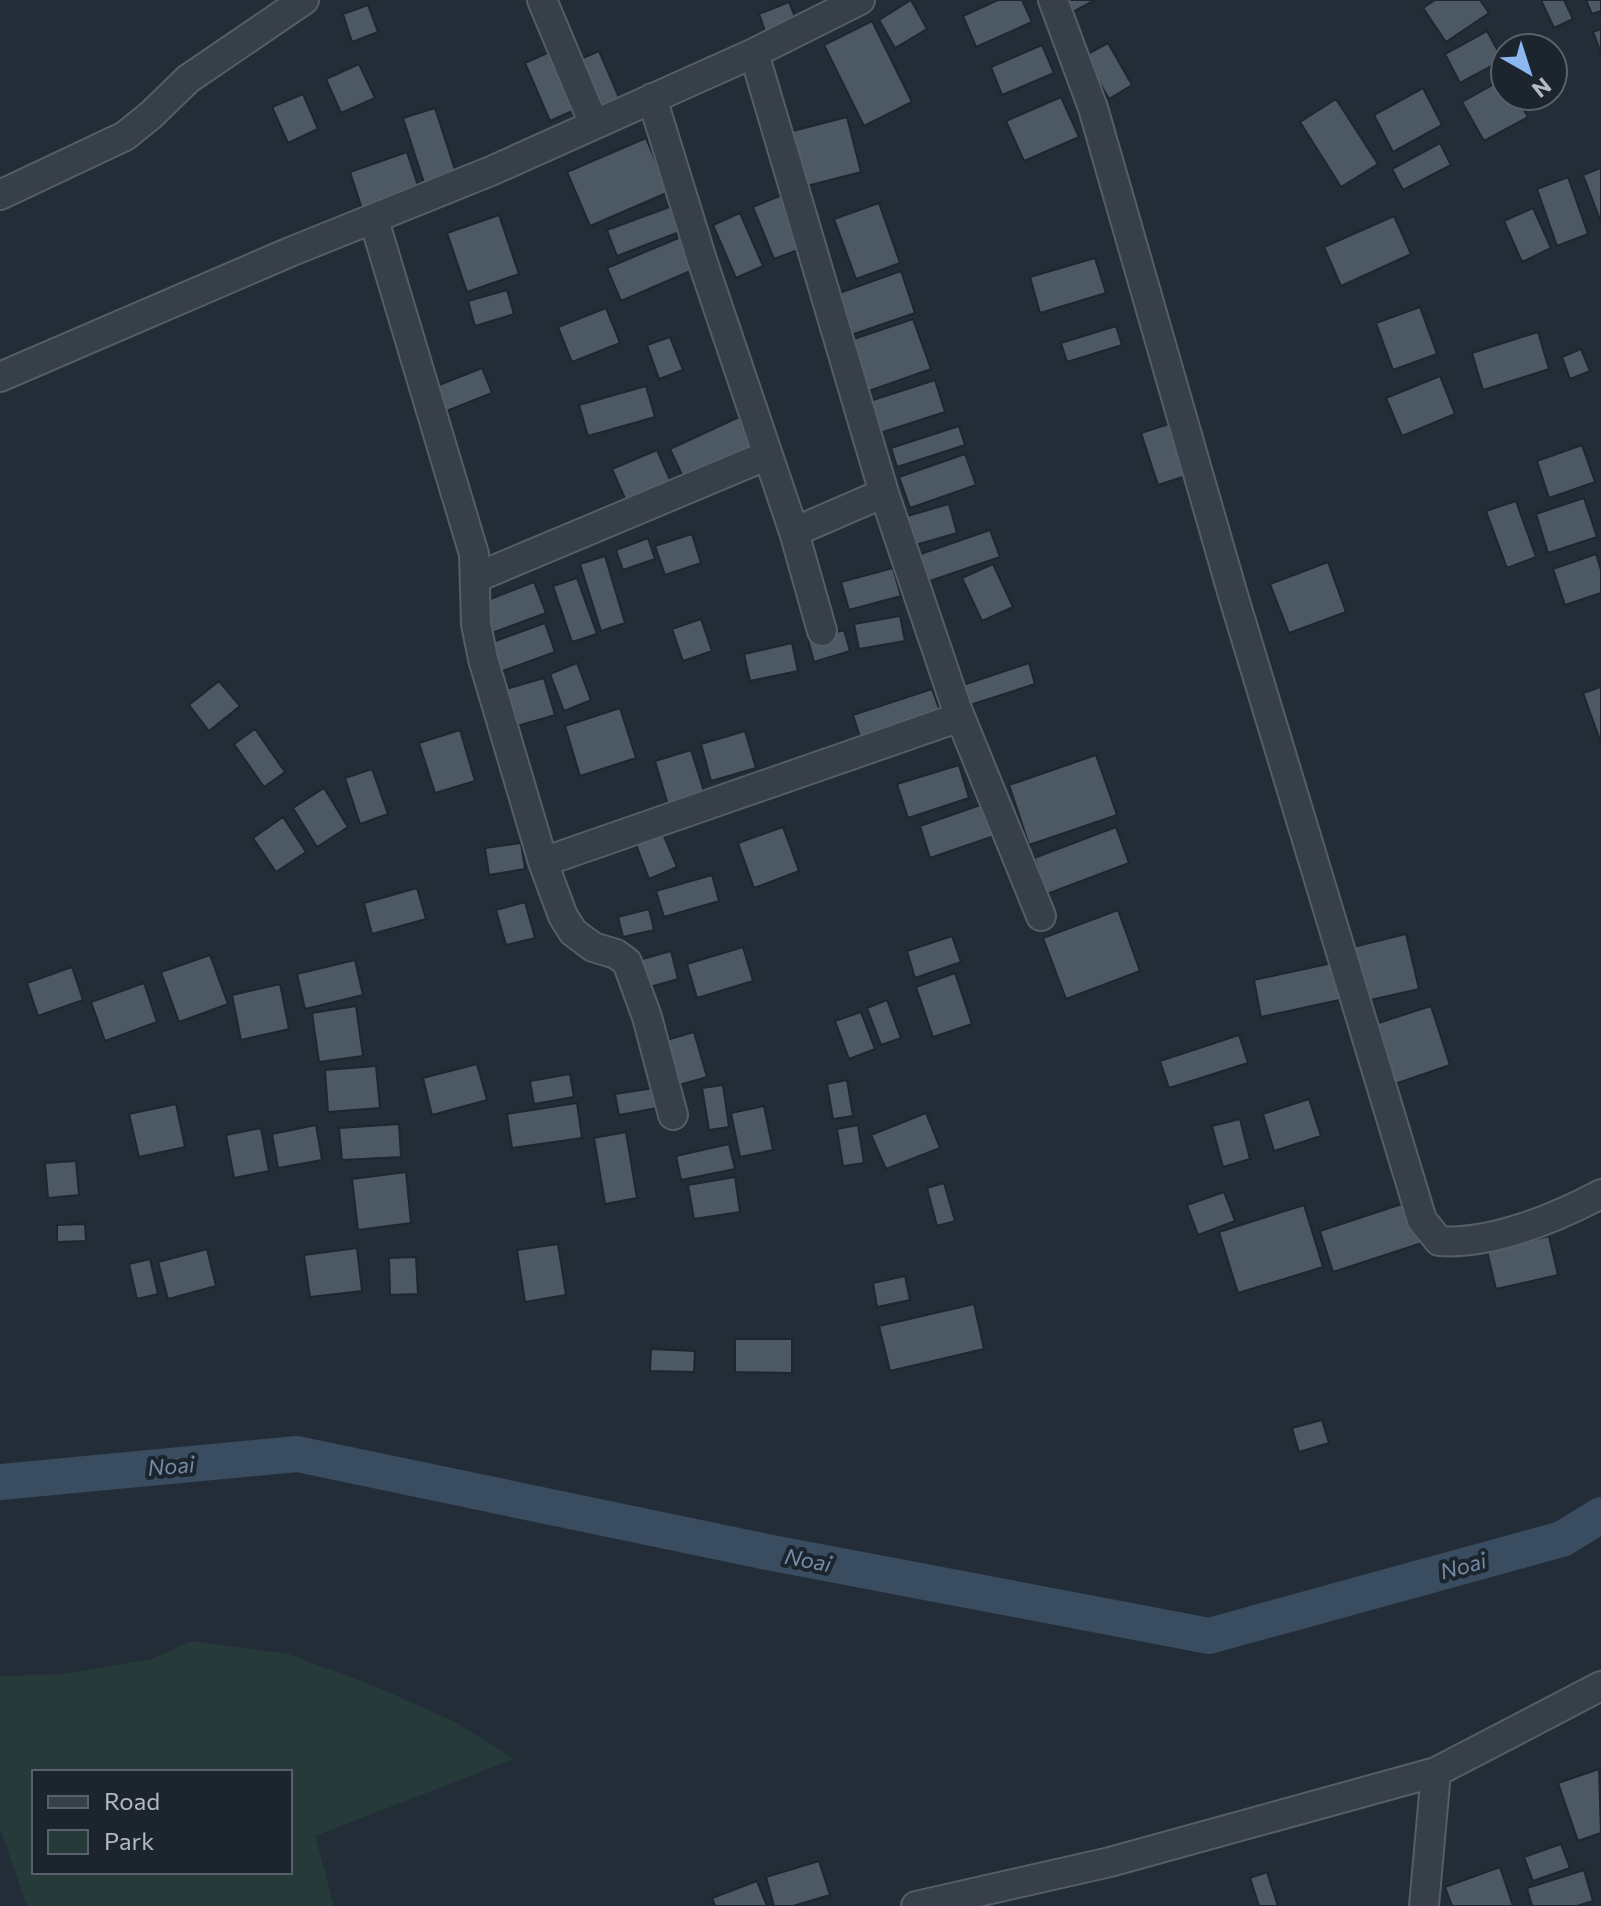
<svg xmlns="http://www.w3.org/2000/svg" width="1601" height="1906" viewBox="0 0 1601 1906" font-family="Commissioner,sans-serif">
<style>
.green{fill:#263a3a;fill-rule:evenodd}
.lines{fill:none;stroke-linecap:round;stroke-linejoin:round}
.canal{stroke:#3a4c60;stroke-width:36}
.building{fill:#4c5864;stroke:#1e262f;stroke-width:2}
.minor-casing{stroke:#555d66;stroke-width:32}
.minor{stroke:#373f49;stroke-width:28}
.labels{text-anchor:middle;stroke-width:8;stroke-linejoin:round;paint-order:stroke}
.water-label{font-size:22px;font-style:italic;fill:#758ca6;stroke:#1c242d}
</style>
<rect width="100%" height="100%" fill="#232d38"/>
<path class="green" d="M192,1641L288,1654L377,1687L455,1722L514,1759L315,1836L334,1906H27L0,1828V1676L64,1674L151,1659ZM34,1772H290V1872H34Z"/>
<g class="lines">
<path class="canal" d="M0,1482L297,1454L762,1551L1209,1636L1562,1539L1601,1515"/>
</g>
<path class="building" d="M911,0L927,29L895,48L879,20Z
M998,0H1022L1032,22L976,47L963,16Z
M1064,0H1095L1071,13Z
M1435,0H1480L1489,13L1446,42L1423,8Z
M1541,0H1564L1573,19L1554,28Z
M1586,0H1601V11L1592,14Z
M789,2L799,27L768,39L759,14Z
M368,5L378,32L352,42L343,14Z
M872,21L912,102L864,126L824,45Z
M1601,29V53L1593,32Z
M1487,31L1503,60L1460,83L1445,54Z
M1108,43L1132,85L1109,99L1084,56Z
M1042,45L1054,73L1002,95L991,67Z
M554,50L579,108L550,121L525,63Z
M599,51L624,109L601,119L576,61Z
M359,64L375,98L341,113L326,79Z
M1505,78V96H1516L1528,117L1484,141L1462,102Z
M1423,88L1442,125L1393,152L1374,115Z
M303,94L318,129L288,143L272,107Z
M1061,97L1079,137L1024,161L1006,121Z
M1336,99L1378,164L1341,187L1300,122Z
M435,108L457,176L425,186L403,118Z
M847,117L861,172L799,188L785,133Z
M646,138L669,192L590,226L567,172Z
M1440,143L1451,165L1403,190L1392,169Z
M407,152L420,192L363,212L350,172Z
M1601,168V222L1583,175Z
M1568,177L1588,234L1557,246L1537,189Z
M782,195L803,248L774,259L753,207Z
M879,203L900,263L856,279L834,219Z
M672,206L682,231L617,256L607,230Z
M1533,208L1551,248L1522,262L1504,221Z
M740,213L763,266L736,278L713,225Z
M499,215L519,274L467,292L447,233Z
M1394,216L1411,254L1341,286L1324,247Z
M688,234L702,266L621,301L607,268Z
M1095,258L1106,293L1040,313L1030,277Z
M901,271L915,313L845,337L831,296Z
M507,290L514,314L475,326L468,301Z
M1420,307L1437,354L1393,370L1376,323Z
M606,308L620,343L572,362L558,327Z
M913,319L931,369L866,392L848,341Z
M1116,326L1122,345L1067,362L1061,343Z
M1538,332L1549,369L1483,390L1472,353Z
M670,337L683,370L659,379L647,345Z
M1581,349L1590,371L1570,379L1562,357Z
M482,368L492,393L439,414L429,389Z
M1440,376L1455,414L1402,436L1386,398Z
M935,380L945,412L880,433L870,401Z
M646,386L655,417L588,436L579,405Z
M739,417L753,448L684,479L670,449Z
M1178,421L1195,473L1158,485L1141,433Z
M959,426L965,445L897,467L891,448Z
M1582,445L1595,482L1549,498L1537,461Z
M657,450L671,482L626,501L612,469Z
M965,454L976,485L910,508L899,477Z
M1584,498L1597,537L1548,553L1536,514Z
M1516,501L1536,557L1507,568L1486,511Z
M949,504L957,533L912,546L904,517Z
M990,530L1000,557L927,582L918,555Z
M692,534L701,563L665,575L655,546Z
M648,538L655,559L623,570L616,550Z
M1596,554L1601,570V593L1565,605L1553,569Z
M605,556L625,623L601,631L580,564Z
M1328,562L1346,612L1289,633L1270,584Z
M993,564L1013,607L982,621L962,578Z
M893,568L901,596L849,610L841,582Z
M577,578L597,634L572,642L553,586Z
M534,582L546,613L492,633L480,603Z
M900,616L905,641L859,649L854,624Z
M701,619L712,651L683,661L672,629Z
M545,623L555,652L497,673L487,644Z
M844,630L850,651L814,662L808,640Z
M792,643L798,671L750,681L744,654Z
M577,663L591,700L564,711L550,674Z
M1029,663L1035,684L964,707L957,687Z
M544,678L555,715L514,727L503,690Z
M219,681L240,706L209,731L189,705Z
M1601,687V743L1583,693Z
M932,689L941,714L861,740L853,715Z
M620,708L636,758L580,776L565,726Z
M255,729L285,772L264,787L234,744Z
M460,730L475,781L435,793L419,743Z
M745,731L756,768L711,781L701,744Z
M691,750L708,804L671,815L655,761Z
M1096,755L1117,815L1029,845L1009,785Z
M959,765L969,798L908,818L897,784Z
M372,769L388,814L360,824L345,778Z
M324,788L348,827L317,847L293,808Z
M983,804L994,836L930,858L920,826Z
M283,817L306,852L276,872L253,838Z
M783,827L799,871L754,888L738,843Z
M1116,827L1129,863L1047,894L1034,858Z
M662,831L677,867L649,879L635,842Z
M521,843L525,869L489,875L485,848Z
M712,875L719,901L664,917L656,891Z
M417,888L426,919L372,934L364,903Z
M525,902L535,938L506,945L496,910Z
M649,909L654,930L623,937L618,917Z
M1118,910L1140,971L1066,999L1043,938Z
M1406,934L1419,989L1366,1001L1353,947Z
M952,936L961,962L915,978L907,951Z
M743,947L753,981L697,998L687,964Z
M671,951L678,979L643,989L635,961Z
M210,955L228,1004L179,1022L161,972Z
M355,960L363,995L305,1009L297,974Z
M1337,962L1344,999L1261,1017L1254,980Z
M72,967L83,1000L38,1016L27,983Z
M955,973L972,1024L933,1037L916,987Z
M144,983L157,1022L105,1041L91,1002Z
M280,984L289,1029L241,1040L232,995Z
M887,1000L901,1038L881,1045L867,1008Z
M356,1006L363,1056L319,1062L312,1013Z
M1431,1006L1450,1065L1392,1085L1372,1025Z
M861,1012L875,1049L849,1059L835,1021Z
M694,1032L707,1077L676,1086L663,1041Z
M1239,1035L1248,1063L1169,1088L1160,1061Z
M477,1064L487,1100L432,1115L423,1078Z
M376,1066L380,1108L328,1112L325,1070Z
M570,1074L574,1097L534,1104L530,1081Z
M847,1080L853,1116L833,1119L827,1084Z
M723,1085L729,1127L709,1130L702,1088Z
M660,1087L663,1107L619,1115L615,1094Z
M1309,1099L1321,1136L1274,1151L1263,1114Z
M577,1103L582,1138L512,1148L507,1114Z
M176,1104L185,1147L139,1157L129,1114Z
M764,1106L773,1150L740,1157L731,1113Z
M926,1113L940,1148L886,1169L871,1135Z
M1240,1119L1250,1159L1223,1167L1212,1126Z
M399,1124L401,1157L342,1160L339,1128Z
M316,1125L322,1160L278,1168L272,1134Z
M858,1125L864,1163L843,1166L837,1129Z
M261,1128L269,1171L234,1178L226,1135Z
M626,1132L637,1198L605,1204L594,1138Z
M729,1144L735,1169L681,1180L676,1156Z
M76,1161L79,1195L48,1198L45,1163Z
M406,1172L411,1223L358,1230L352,1179Z
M735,1177L740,1212L694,1219L688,1185Z
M944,1183L955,1221L937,1226L927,1188Z
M1224,1192L1235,1221L1198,1235L1187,1205Z
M1408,1202L1422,1243L1333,1272L1320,1231Z
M1304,1205L1323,1267L1238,1293L1219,1232Z
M85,1224L86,1241L57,1242V1225Z
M1549,1236L1558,1275L1496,1289L1487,1251Z
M558,1244L566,1295L525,1302L517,1250Z
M357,1248L362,1291L310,1297L304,1255Z
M207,1249L216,1286L168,1299L158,1262Z
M416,1257L418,1294L390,1295L389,1258Z
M150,1259L158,1294L137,1299L129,1264Z
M905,1276L910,1300L877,1307L873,1283Z
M974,1304L984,1349L890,1371L879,1326Z
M735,1339H792V1373L735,1372Z
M651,1349L695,1351L694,1372L650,1371Z
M1322,1420L1329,1443L1299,1452L1292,1428Z
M1599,1769L1601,1833L1578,1841L1558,1783Z
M1561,1844L1570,1868L1533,1881L1524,1857Z
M819,1861L830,1895L793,1906H774L766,1877Z
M1500,1867L1513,1906H1452L1445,1887Z
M1584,1870L1593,1901L1577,1906H1532L1527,1888Z
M1267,1872L1278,1906H1259L1250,1878Z
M757,1881L767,1906H715L712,1898Z"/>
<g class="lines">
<defs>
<path id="minor" d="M542,0L594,124
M1053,0L1093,108L1233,595L1422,1220L1439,1241C1491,1245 1556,1218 1601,1194
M754,53L884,493L957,709L1041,916
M652,98L703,263L794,532L884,493
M0,195L125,136L151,115L188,79L304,0
M374,220L474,554L476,624L483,659L543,862L563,916L573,932L593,947L616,954L627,962L647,1017L673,1115
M0,377L290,252L491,171L754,53L860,0
M794,532L822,631
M475,578L768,455
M543,862L960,717
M916,1906L1110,1862L1436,1772L1601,1686
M1424,1906L1436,1772"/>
</defs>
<use href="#minor" class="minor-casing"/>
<use href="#minor" class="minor"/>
</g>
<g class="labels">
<g class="water-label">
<text transform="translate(171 1466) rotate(-5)" y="8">Noai</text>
<text transform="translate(808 1560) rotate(11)" y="8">Noai</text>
<text transform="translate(1463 1566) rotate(-15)" y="8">Noai</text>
</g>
</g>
<rect x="32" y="1770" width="260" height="104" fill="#1c242d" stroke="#58606a" stroke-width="2"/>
<rect x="48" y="1796" width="40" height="12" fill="#373f49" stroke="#58606a" stroke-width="2"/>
<text x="104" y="1810" font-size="24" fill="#b2bac5">Road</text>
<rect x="48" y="1830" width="40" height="24" fill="#263a3a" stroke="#58606a" stroke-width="2"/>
<text x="104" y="1850" font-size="24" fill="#b2bac5">Park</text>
<g transform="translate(1529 72) rotate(141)"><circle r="38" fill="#1c242d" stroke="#58606a" stroke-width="2"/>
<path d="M0-6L14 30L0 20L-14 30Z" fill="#8db8ef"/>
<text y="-12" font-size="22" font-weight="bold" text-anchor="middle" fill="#b2bac5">N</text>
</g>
</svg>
